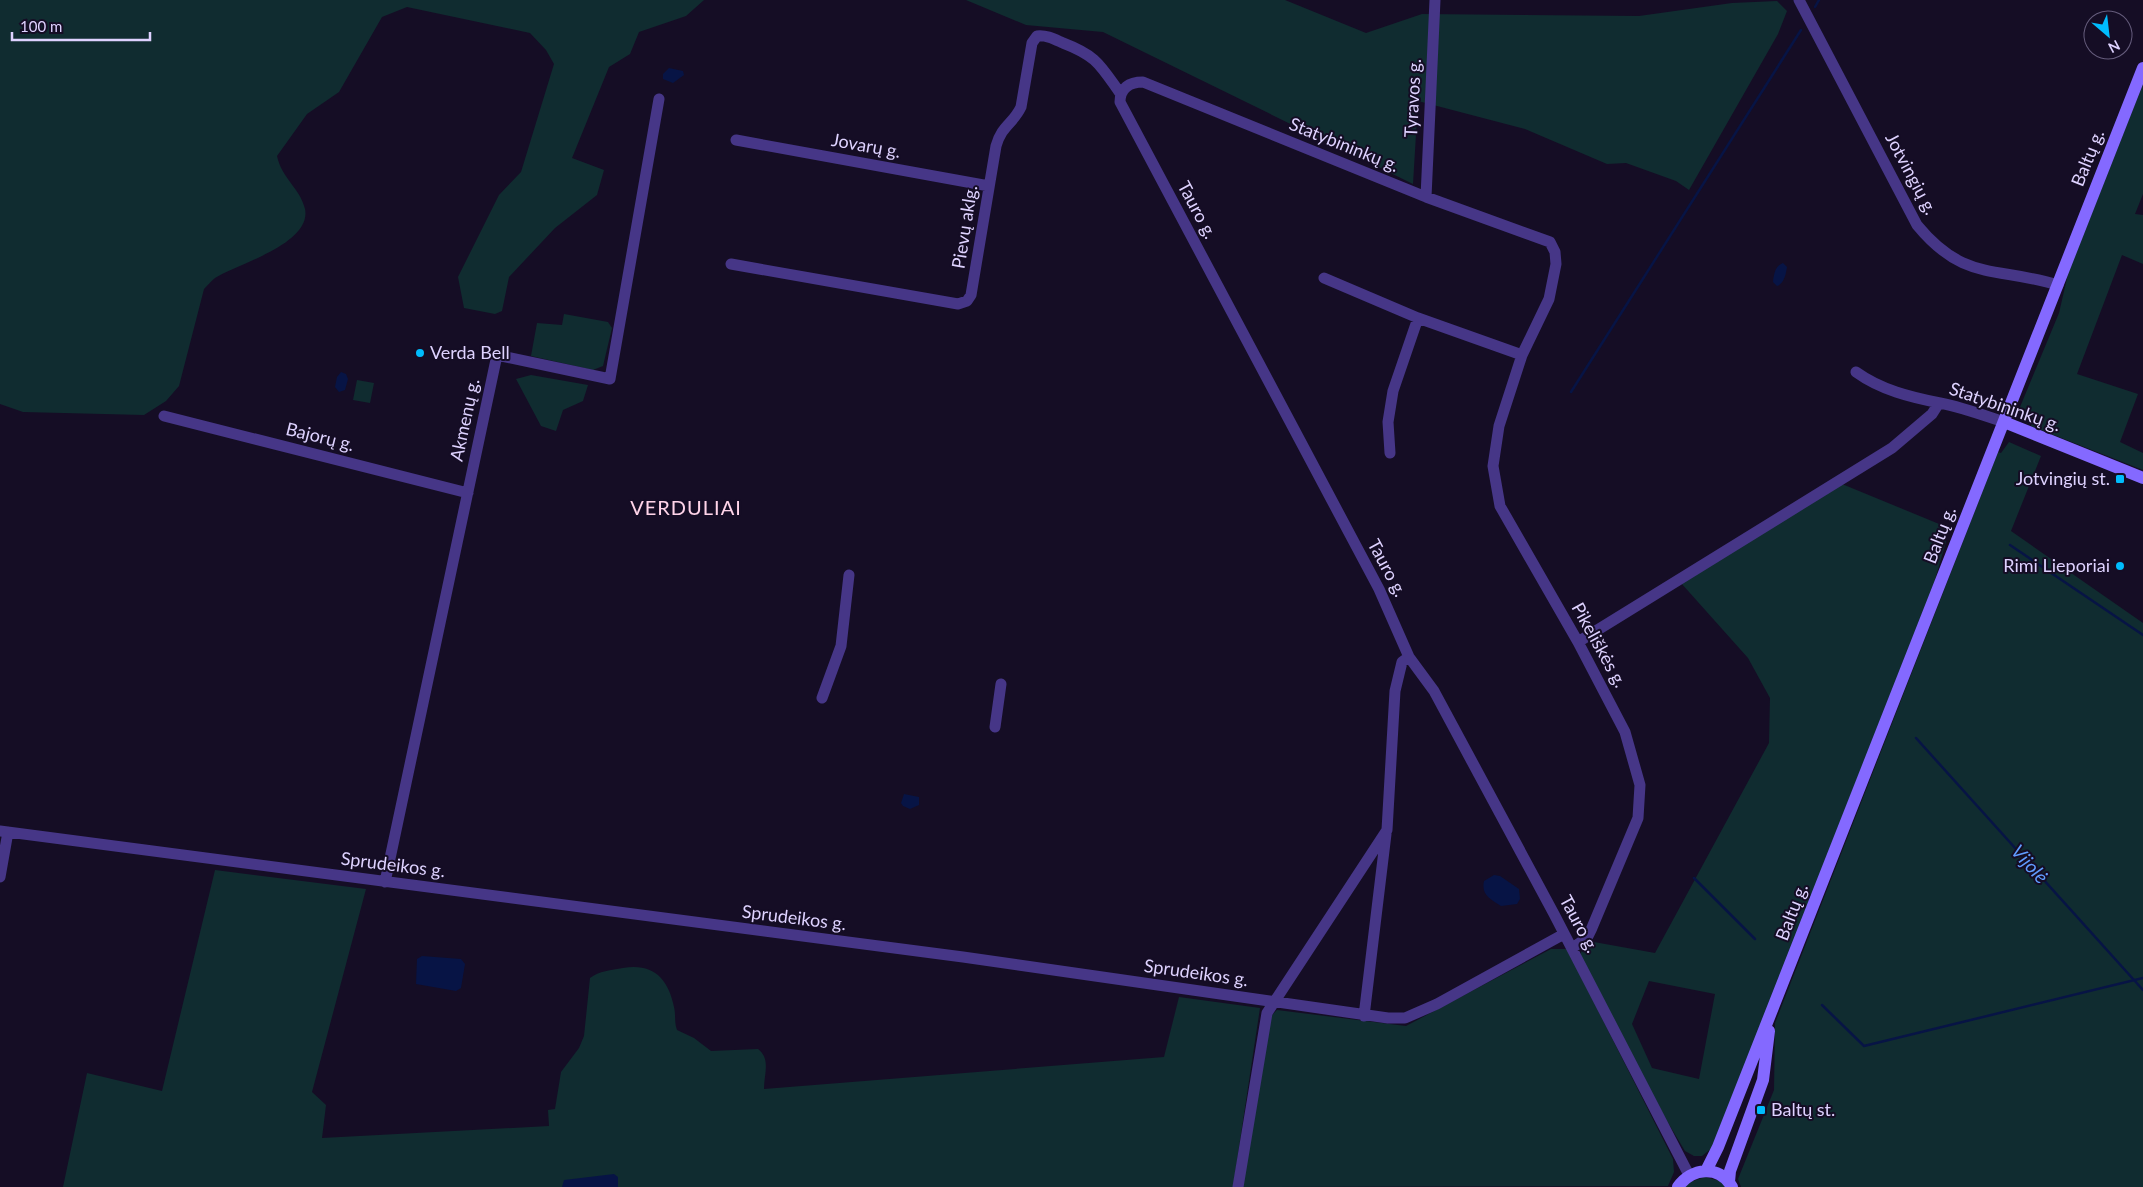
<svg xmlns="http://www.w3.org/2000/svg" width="2143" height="1187" viewBox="0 0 2143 1187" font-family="Lato,sans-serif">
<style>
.green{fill:#102c30;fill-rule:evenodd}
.water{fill:#071445}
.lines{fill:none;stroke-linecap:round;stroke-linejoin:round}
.stream{stroke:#071445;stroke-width:2.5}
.minor{stroke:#463687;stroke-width:11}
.secondary{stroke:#8469ff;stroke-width:12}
.poi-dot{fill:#00bcfd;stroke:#150d25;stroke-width:2}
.labels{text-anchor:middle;stroke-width:4;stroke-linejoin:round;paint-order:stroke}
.street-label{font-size:18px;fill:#ded2ff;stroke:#150d25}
.poi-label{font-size:18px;fill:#ded2ff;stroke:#150d25;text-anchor:start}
.water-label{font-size:19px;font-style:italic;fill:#609cff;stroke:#150d25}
.quarter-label{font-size:20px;letter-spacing:1px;fill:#ffd4e9;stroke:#150d25}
</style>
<rect width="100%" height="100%" fill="#150d25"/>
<path class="green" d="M0,0H704L686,16L639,32L630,54L609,67L572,158L604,170L597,195L555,228L509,277L502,311L495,314L464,308L458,277L499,195L521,172L554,64L546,50L530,33L407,7L382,17L339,92L307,114L277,156C282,179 300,188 305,209C312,244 237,264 215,278C211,281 208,285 204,289L179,386L166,401L144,415L23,412L0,404Z
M966,0H1285L1366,33L1422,14L1639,16L1732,3L1777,1L1787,11L1778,34L1689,190L1676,181L1626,163L1607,164L1525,129L1418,101L1413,184L1103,32L1026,25Z
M2143,84V194L2135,214L2143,215V264L2122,255L2077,374L2138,394L2120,442L2143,453V470L2031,426L2033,418L2023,413L2020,407L2059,313L2068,274Z
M564,314L608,322L612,328L603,366L593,370L531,356L537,323L562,325Z
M531,375L588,385L583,401L563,410L556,431L541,426L516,379Z
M357,380L374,383L370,403L353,400Z
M2009,442L2041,456L2011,531L2143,623V1187H1741L1738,1179L1774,1090L1775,1023L1998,452L2001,453Z
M1842,484L1944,526L1946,542L1934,583L1712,1148L1702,1156H1694L1685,1151L1655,1101L1580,957L1582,949L1594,942L1655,953L1769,743L1770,698L1748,658L1681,583ZM1649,981L1715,994L1699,1079L1652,1068L1632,1024Z
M215,870L366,889L312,1092L326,1105L322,1138L549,1126L548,1110L555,1109L561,1072L579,1048L584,1036L590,978C599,971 611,970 623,968C653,963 668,978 674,1007C676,1015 674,1022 677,1030L694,1038L711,1051L758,1049C771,1059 764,1074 764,1089L1164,1057L1179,997L1260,1008L1233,1187H63L87,1073L162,1091Z
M1551,949H1567L1673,1159L1674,1172L1668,1186L1242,1187L1269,1018L1277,1010L1406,1026Z
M1705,1177L1720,1181L1726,1187H1685L1690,1182Z"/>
<path class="water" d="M669,68L683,71L684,75L673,83L663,79V74Z
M1783,263L1787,267C1786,274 1784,284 1777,286L1773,282C1774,274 1775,266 1783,263Z
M341,372L346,374L348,379L345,390L339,392L335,387L337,377Z
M904,794L919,797V805L910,809L903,806L901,803Z
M1494,875L1500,876L1519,889L1520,899L1517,904L1501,906C1490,899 1481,895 1484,881Z
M422,956L461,959L465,964L461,988L456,991L416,984L417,959Z
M614,1174L618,1177V1187H562L564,1180Z"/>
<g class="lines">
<path class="stream" d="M1815,7L1819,0
M1571,392L1801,30
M2010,545L2143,635
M1916,738L2143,990
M1694,878L1755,939
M1822,1005L1864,1046L2143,978"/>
<path class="minor" d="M1799,0L1917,225C1964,282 1995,266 2058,285
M736,140L989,186
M1426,197L1435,0
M731,264L958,304L967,301L971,295L996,146C1002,125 1013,124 1021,107L1032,43L1037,36C1047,35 1054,39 1063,43C1097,56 1100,65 1120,93
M1324,278L1418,318L1522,355
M1856,372C1881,390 1910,397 1940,403C1961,407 1983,415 2004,422
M164,416L468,493
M1390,453L1388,422L1393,391L1418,318
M1578,642L1892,448L1932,414L1939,403
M822,698L841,646L849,575
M995,727L1001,684
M0,831L963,957L1388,1018H1405L1437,1004L1564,934
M0,877L8,832
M385,882L497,355L610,379L659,99
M1572,948L1587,938L1591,930L1638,818L1640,785L1625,732L1578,642L1500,506L1493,466L1499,426L1522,355L1549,299L1556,264L1555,252L1550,242L1426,197L1143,82C1129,82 1120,88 1120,102L1379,589L1409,657L1434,691L1554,914L1689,1175
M1364,1016L1386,834
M1238,1187L1267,1013L1387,830L1395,691L1402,662L1409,657"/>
<path class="secondary" d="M2004,422L2143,478
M1706,1171L1718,1147L2143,68
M1729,1182L1730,1171L1763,1080L1769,1031
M1678,1187C1691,1168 1719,1164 1732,1187"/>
</g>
<g class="poi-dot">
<circle cx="420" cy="353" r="5"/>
<rect x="2115" y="474" width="10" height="10" rx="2.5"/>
<circle cx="2120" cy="566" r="5"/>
<rect x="1756" y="1105" width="10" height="10" rx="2.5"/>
</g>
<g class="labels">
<g class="street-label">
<text transform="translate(1413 98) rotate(-87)" y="6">Tyravos g.</text>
<text transform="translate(1344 145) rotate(22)" y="6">Statybininkų g.</text>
<text transform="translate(866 146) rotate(10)" y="6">Jovarų g.</text>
<text transform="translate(2088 158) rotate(-68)" y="6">Baltų g.</text>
<text transform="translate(1911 174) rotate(62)" y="6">Jotvingių g.</text>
<text transform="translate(1197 210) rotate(62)" y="6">Tauro g.</text>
<text transform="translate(965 227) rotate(-81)" y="6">Pievų aklg.</text>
<text transform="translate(2005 407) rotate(19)" y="6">Statybininkų g.</text>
<text transform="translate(465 420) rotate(-78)" y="6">Akmenų g.</text>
<text transform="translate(320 437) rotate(14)" y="6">Bajorų g.</text>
<text transform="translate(1940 535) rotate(-69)" y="6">Baltų g.</text>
<text transform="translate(1387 568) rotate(62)" y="6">Tauro g.</text>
<text transform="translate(1599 645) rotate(61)" y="6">Pikeliškės g.</text>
<text transform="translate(393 865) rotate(7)" y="6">Sprudeikos g.</text>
<text transform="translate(1792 912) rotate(-69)" y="6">Baltų g.</text>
<text transform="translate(794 918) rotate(7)" y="6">Sprudeikos g.</text>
<text transform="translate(1579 924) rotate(62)" y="6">Tauro g.</text>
<text transform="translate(1196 973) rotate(8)" y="6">Sprudeikos g.</text>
</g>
<g class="poi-label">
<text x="430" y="359">Verda Bell</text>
<text x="2110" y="485" text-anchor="end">Jotvingių st.</text>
<text x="2110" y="572" text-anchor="end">Rimi Lieporiai</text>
<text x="1771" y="1116">Baltų st.</text>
</g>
<g class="water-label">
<text transform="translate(2030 864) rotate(48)" y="7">Vijolė</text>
</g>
<g class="quarter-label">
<text x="686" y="515">VERDULIAI</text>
</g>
</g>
<g transform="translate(2108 35) rotate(152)"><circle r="24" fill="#150d25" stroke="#655c7c"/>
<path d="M0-4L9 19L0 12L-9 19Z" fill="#00bcfd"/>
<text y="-8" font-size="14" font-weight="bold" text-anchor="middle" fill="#ded2ff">N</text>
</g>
<path d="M12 32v8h138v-8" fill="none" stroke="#ded2ff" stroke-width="2.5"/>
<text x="20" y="32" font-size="15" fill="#ded2ff" stroke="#150d25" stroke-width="4" paint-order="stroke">100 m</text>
</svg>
